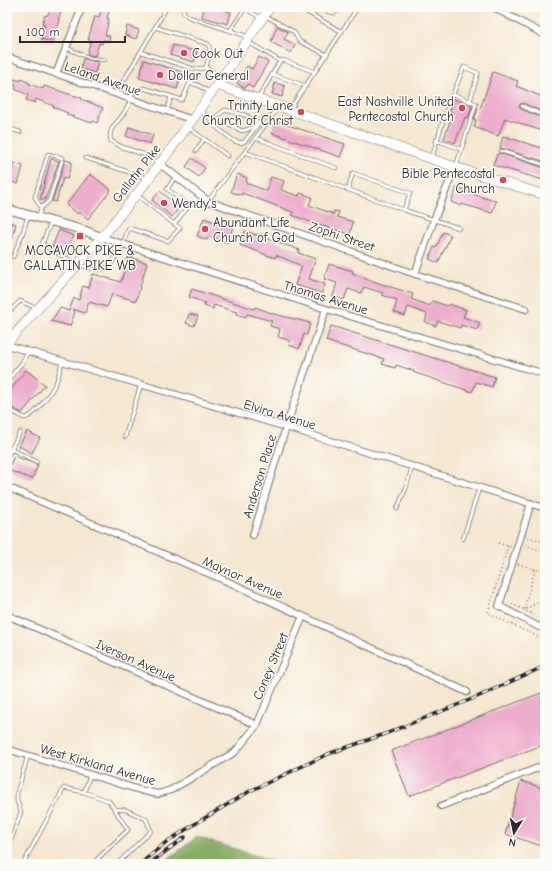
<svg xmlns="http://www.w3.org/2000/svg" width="552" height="871" viewBox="0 0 552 871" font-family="'Comic Neue',sans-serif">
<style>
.forest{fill:#86ae64;stroke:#586c48}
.building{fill:#edaecd}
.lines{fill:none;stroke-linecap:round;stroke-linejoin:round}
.service-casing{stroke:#726d65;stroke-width:4.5}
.minor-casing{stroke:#726d65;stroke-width:8}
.tertiary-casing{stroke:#726d65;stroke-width:10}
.secondary-casing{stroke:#726d65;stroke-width:10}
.path{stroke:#726d65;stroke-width:1.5;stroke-dasharray:1 3;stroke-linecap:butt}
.service{stroke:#fff;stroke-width:3}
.minor{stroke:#fff;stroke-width:6}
.tertiary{stroke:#fff;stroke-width:8}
.secondary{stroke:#fff;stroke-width:9}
.rail-casing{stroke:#2b2b2b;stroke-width:3.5}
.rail{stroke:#fdfcf7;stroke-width:2;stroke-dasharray:6;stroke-linecap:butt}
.poi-dot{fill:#d1495b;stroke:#fdfcf7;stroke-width:1.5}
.labels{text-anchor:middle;stroke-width:3;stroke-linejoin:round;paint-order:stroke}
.poi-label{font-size:13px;fill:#2b2b2b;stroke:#fdfcf7;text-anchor:start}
.street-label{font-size:13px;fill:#2b2b2b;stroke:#fdfcf7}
</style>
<rect width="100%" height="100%" fill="#fdfcf7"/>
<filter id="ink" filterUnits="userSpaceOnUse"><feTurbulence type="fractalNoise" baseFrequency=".025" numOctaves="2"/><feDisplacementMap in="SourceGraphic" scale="8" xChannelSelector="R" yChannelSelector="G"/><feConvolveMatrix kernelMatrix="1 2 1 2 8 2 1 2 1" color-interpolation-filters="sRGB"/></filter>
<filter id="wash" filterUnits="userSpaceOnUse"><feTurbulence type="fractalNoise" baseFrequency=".012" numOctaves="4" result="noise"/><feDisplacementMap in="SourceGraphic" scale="16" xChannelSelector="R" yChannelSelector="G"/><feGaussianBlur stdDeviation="0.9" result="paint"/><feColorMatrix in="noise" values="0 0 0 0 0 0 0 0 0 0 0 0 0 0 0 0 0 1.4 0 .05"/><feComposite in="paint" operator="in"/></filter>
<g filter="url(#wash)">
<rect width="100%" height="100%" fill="#f5e7d0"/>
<path class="forest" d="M197,837L282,864H161Z"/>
<g id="blocks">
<path class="building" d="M51,7H63L58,20H60L53,42L41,39L45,25L42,24L45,15L47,16Z
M102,7H110L107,19H109L105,35L110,36L109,41L103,40L102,44L99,43L95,56L90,55L87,54L91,40H88L95,16L99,17Z
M204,7H210L231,12L228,24L202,17Z
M127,26L139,30L136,39L125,35Z
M277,26L288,32L284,39L295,45L291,53L271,42Z
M173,45L197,52L194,62L170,55Z
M259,57L268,62L253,88L248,84L245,88L237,84L247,66L252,69Z
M83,59L98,62L95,73L81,69Z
M144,60L182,72L177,89L139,78Z
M493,72L518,81L516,86L545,98V113L523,103L520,104L519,106L521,109L545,119V132L505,118L498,136L474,127L476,120H474L478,108L480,109Z
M7,77L21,81V79L30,83L29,84L43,89L44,86L75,96H76L82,98L81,99L103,108L97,123L93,121L92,123L74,117L67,115L68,113L53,107L54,106L36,99L35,103L26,100L28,95L15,89L17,86L7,82Z
M275,83L285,86L282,97L272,94Z
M454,99L472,106L468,118L465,117L455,143L444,139L453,112L450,111Z
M276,121L345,144L340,157L272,133Z
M129,127L153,135L150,144L126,136Z
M503,136L545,149L543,161L500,148Z
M499,153L545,168L543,180L493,165L497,154H498Z
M192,158L205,168L199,177L186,167Z
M51,159L59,161L45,200L40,199Z
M65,160L72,162L67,179L63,178L56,202L52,201Z
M13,163L23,166L18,184L9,181Z
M90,174L111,190L88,219L79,212L78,214L66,205Z
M237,174L247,178L246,183L267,191L271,177L284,181L281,190L299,196L300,193L312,197L309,205L333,214L334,211L339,212L337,217L353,222L350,234L319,225L292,215L293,212L242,193V195L231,192Z
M457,187L481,197L496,201L492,213L462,204L461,206L451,202Z
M160,191L179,208L172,217L152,200Z
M204,218L222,225L223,223L233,227L227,243L209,236L207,240L197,236Z
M7,222L16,224L12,238L7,236Z
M59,230L74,236L64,252L52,247Z
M245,231L300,250L298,253L316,259L309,279L325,284L322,293L295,285L302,266L276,255L275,258L240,245Z
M443,232L451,235L438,263L429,259L434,247L436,248Z
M128,257L147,263L136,301L112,294L107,307L89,302L85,313L73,309L75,312L70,326L51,321L60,308L69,311L74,298L79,300L83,286L89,288L93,274L121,282Z
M329,264L353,271L352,273L366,279L413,294L411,299L430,306L432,301L448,306L449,304L466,310L463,317L480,323L477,330L461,325L460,328L438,321L436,326L425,322L427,314L408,307L405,316L394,312L397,300L382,295L383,293L364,287L361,293L348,289L344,300L333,296L337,283L324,279Z
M192,289L254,309L255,307L274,314L310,323L307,335L304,334L299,349L289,345L291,341L278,337L280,329L270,326L272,321L247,314L246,317L236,314L237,312L214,305L213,309L204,306L205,303L189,297Z
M189,314L198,316L194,326L186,323Z
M331,326L495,377L492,387L476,382L472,392L413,372L414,371L396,365L395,368L382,364L384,359L326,341Z
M26,370L45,385L22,413L7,405V395Z
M27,431L40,438L32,453L19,446Z
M14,456L38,465L32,479L8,470Z
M541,693L545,703V744L409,796L391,751Z
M521,781L545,789V847L505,834Z"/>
</g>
</g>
<g filter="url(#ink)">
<use href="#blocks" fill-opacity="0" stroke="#726d65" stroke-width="1"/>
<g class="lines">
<defs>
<path id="service" d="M182,7L184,13L189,17L249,37
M244,7L260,18
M298,7L342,32
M319,7C329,12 333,17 342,7
M266,16L294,32L299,41L327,55
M155,27L208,44C213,53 207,60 206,68L220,78
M230,31L245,8
M248,42L280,61L283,60L315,72
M67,48L89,58L105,60
M141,52L194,69L206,68
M272,74L306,86
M116,94L167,7
M453,94L464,67L478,73L470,101
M259,97L280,61
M522,106L545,116
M290,109L358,7
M167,111L171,97
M200,111L212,120L225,110L245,115L264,127
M220,119L242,131L249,129L259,123L245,141L241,143L234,141L212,124V120Z
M7,128L20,132
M189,128L228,156
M256,138L336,168
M436,140L461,149
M196,151L204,139
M501,151L545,165
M245,152L404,210L459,228
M432,157L448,105L453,94L476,104L456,166
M86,158L147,178
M158,163L146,155L122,147L111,141C107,128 118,123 124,113C128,107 131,99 133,92L144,88L182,100L190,83L198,85L211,93
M349,190L350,182L353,173L410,193L404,210
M137,195L174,224L189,206L167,189L176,176
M208,201L278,108
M39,216L41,208L49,201L63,158L48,154L35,197L41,208
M51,222L42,244C56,252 97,281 111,264C119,254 124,240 129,228L168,241L180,228L174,224
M13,257L23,232L28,215
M7,314L20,301L36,308
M7,381L22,363L28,352
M7,408L24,418C35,417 53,390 57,380C59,375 60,368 62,362
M125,437L141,384
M11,449L37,462
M7,457L20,432
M397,509L406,488L412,467
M463,539L479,488
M84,792L90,775
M114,809L126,810L146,819L151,831L117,864
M7,852L21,812L17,801V793L28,755
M23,864L64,788L84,792L109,801L128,830L92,864"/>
<path id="minor" d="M493,7L545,35
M7,57L193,120
M56,74L82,7
M160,164L208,201L415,274L526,309
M101,237L326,309L545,374
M415,274L434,220L455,167
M7,345L286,427L545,508
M7,487L231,583L467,692
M531,503L499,606L539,627L545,623
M253,535L286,427L326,309
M7,615L257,725
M7,749L143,791L158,794L171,790L235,752L257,725L303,616
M441,806L545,765"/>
<path id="tertiary" d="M7,209L83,230L101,237"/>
<path id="secondary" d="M217,85L455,167L545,195
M7,343C38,308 71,273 102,237C163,164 217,86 270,7"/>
</defs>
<use href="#service" class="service-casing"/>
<use href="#minor" class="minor-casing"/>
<use href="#tertiary" class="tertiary-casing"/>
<use href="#secondary" class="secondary-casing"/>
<path class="path" d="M528,537L545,542
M498,543L511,547
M525,545L545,552
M508,546L488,613L540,638L545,635
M518,564L545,572
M512,604L534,615
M524,609L535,569
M526,609L545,598"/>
<use href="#service" class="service"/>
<use href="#minor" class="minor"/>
<use href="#tertiary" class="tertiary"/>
<use href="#secondary" class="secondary"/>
<defs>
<path id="rail" d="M140,864L165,843L193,825L250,791L328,754L385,734L477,697L545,666
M149,864L185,837"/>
</defs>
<use href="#rail" class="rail-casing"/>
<use href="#rail" class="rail"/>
</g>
</g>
<g class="poi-dot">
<circle cx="184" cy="53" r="4"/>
<circle cx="160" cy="75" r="4"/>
<circle cx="462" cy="108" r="4"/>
<circle cx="301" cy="112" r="4"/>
<circle cx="503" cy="180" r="4"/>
<circle cx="164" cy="203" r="4"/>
<circle cx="205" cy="229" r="4"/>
<rect x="76" y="232" width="8" height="8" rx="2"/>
</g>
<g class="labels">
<g class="poi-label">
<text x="192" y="58">Cook Out</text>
<text x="168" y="80">Dollar General</text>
<text x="454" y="106" text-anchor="end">East Nashville United<tspan x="454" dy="15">Pentecostal Church</tspan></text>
<text x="293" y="110" text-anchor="end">Trinity Lane<tspan x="293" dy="15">Church of Christ</tspan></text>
<text x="495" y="178" text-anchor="end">Bible Pentecostal<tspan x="495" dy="15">Church</tspan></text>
<text x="172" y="208">Wendy's</text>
<text x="213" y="227">Abundant Life<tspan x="213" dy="15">Church of God</tspan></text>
<text x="80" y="255" text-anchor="middle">MCGAVOCK PIKE &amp;<tspan x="80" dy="15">GALLATIN PIKE WB</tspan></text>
</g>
<g class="street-label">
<text transform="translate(103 78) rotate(19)" y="5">Leland Avenue</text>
<text transform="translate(136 173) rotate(-52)" y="5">Gallatin Pike</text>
<text transform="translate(342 236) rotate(19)" y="5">Zophi Street</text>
<text transform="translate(326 297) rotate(17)" y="5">Thomas Avenue</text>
<text transform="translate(280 414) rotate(17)" y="5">Elvira Avenue</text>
<text transform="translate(259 476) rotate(-73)" y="5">Anderson Place</text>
<text transform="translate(243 577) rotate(24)" y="5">Maynor Avenue</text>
<text transform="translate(136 660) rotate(24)" y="5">Iverson Avenue</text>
<text transform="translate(270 666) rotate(-67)" y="5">Coney Street</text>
<text transform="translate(98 764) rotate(16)" y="5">West Kirkland Avenue</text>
</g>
</g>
<rect width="552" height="871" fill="none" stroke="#fdfcf7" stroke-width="24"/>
<g transform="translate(514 833) rotate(190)" stroke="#fdfcf7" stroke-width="3" paint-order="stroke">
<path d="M0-3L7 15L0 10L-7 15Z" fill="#2b2b2b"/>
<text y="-6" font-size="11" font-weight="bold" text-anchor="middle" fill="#2b2b2b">N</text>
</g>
<path d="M20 36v6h105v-6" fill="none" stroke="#2b2b2b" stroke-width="2"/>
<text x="26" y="36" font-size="12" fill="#2b2b2b" stroke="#fdfcf7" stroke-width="3" paint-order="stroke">100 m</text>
</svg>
